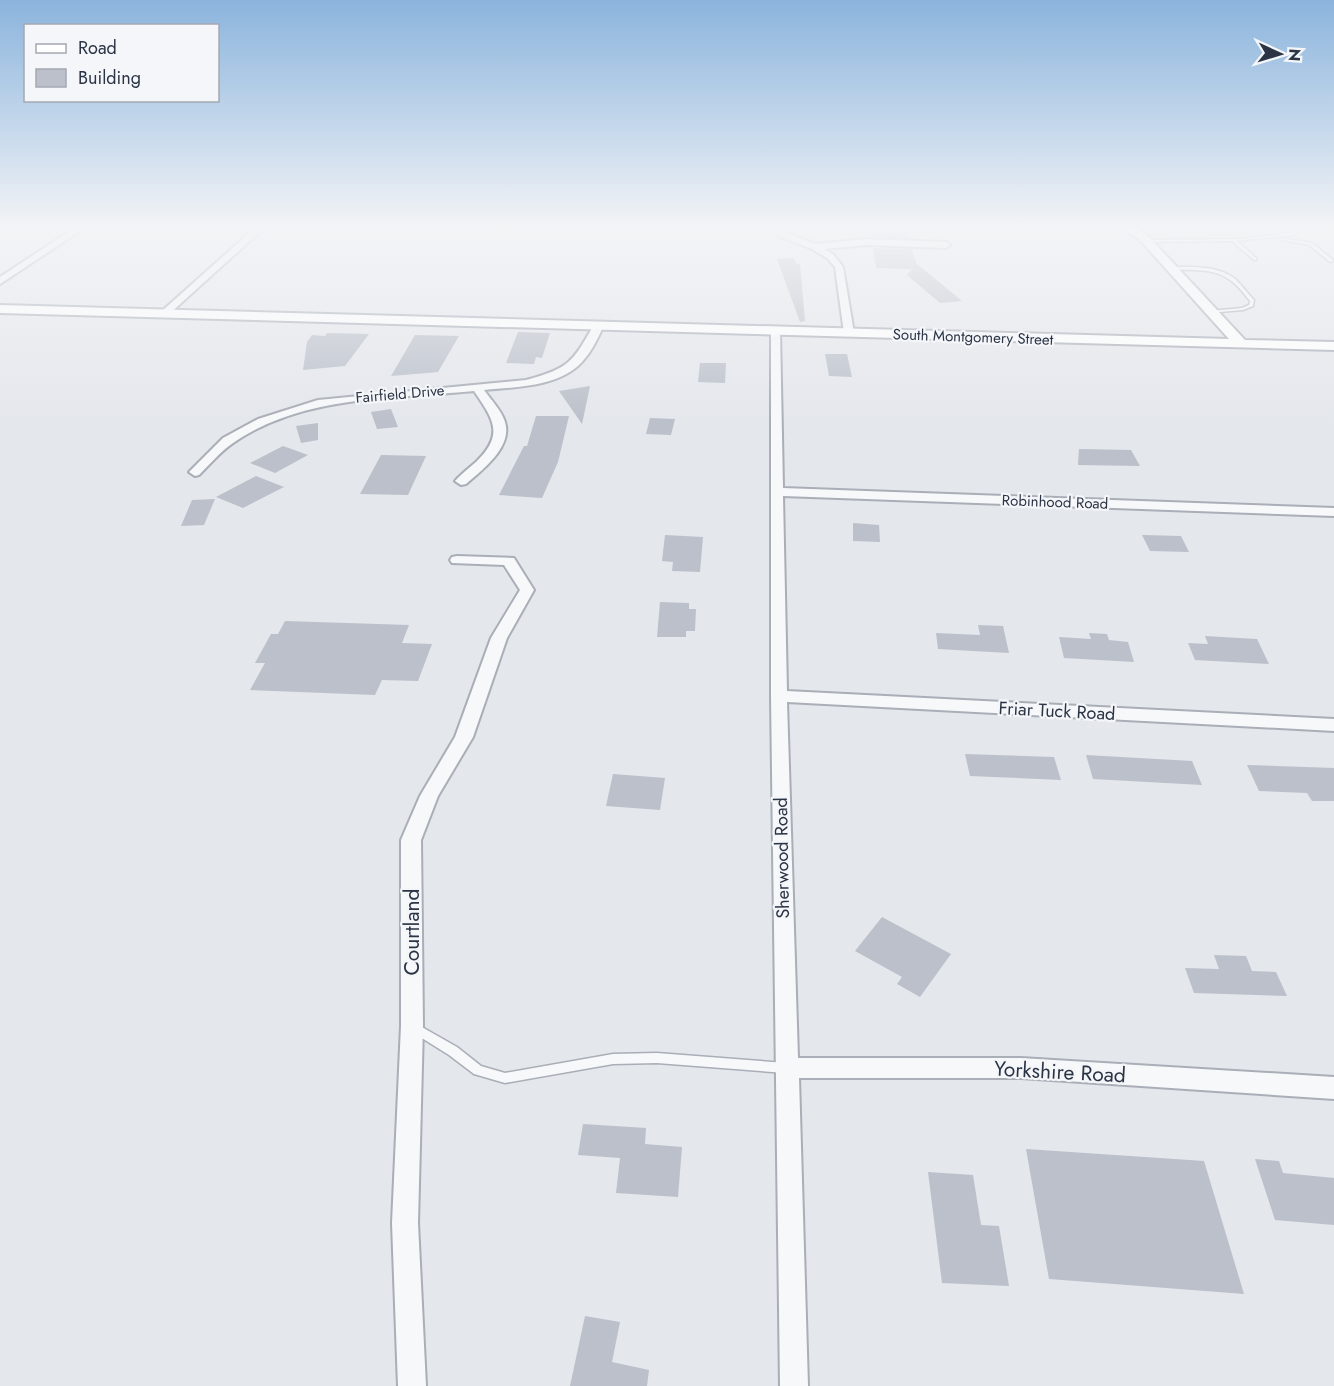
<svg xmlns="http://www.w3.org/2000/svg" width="1334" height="1386" viewBox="0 0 1334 1386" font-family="Jost,sans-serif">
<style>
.building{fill:#bbc0ca}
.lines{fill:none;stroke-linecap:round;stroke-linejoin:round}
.lane-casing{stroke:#a9aeb7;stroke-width:3}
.street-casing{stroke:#a9aeb7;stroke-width:4}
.secondary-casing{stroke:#a9aeb7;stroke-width:4}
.lane{fill:#f7f8fa;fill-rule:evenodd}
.street{fill:#f7f8fa;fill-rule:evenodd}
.secondary{fill:#fff;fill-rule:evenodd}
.labels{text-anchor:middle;stroke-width:4.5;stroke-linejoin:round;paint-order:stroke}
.far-street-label{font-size:15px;fill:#2b3445;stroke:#f4f6f9}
.street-label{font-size:18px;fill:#2b3445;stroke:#f4f6f9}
.near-street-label{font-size:21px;fill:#2b3445;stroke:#f4f6f9}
</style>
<rect width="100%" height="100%" fill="#e4e7ec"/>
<path class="building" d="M870,227H906L909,238L872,237Z
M873,248L912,249L916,263L962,301L940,303L907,275L912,269L876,268Z
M794,258L796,264H800L805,321L800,322L777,259Z
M518,332L550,333L542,358L536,357L534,364L506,363Z
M327,333L369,334L345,366L303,370L307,342L312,335L325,336Z
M415,335L459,336L438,372L391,376Z
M825,354H847L852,377L829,376Z
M700,363H726L725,383L698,382Z
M590,386L582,424L559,391Z
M391,409L398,427L377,429L371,412Z
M536,416H569L558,462L542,498L499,495L524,446H527Z
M650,418L675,419L671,435L646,434Z
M318,423V440L301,443L296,426Z
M283,446L308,455L275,473L250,463Z
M1079,449L1131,450L1140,466L1078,465Z
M381,455L426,456L408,495L360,494Z
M256,476L284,487L243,508L216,497Z
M215,499L204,525L181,526L192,500Z
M853,523L879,525L880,542L853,541Z
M665,535L703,537L700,572L672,571L673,562L662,561Z
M1142,535L1181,536L1189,552L1150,551Z
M660,602L689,603V609H696L695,631H686V637H657Z
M285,621L409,625L402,643L432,644L418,681L382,680L375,695L250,690L265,663H255L271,634H278Z
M978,625L1003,626L1009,653L938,649L936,633L980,635Z
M1089,633L1107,634L1109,640L1128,642L1134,662L1064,658L1059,637L1091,639Z
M1205,636L1257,639L1269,664L1195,660L1188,643L1208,644Z
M965,754L1054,757L1061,780L970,776Z
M1086,755L1192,761L1202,785L1093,779Z
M1247,765L1334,768V801H1312L1307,793L1259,791Z
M613,774L665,778L660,810L606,806Z
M882,917L951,954L920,997L897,984L902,977L855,951Z
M1214,955L1246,956L1252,971L1276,972L1287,996L1194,993L1185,968L1219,969Z
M583,1124L646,1128L645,1144L682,1147L678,1197L616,1193L620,1158L578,1155Z
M1026,1149L1204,1161L1244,1294L1049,1279Z
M1255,1159L1279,1161L1283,1173L1334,1178V1225L1275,1220Z
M928,1172L973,1175L981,1225L999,1226L1009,1286L942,1283Z
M585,1316L620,1322L612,1362L649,1370L647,1386H570Z"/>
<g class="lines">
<defs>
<path id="lane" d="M1292,227H1296L1297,231L1294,235L1237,241L1256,258V260H1254L1232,241L1147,242L1145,241L1147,240L1241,239L1292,233L1293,231Z
M1281,238L1312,243L1334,261L1330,262L1309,245L1282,240Z
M1171,267C1191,267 1216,265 1234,278C1241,284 1247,293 1254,300L1253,306L1243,310L1208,313V312L1210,311L1242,308L1249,305L1250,301C1244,294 1238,285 1230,280C1213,267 1189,271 1169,269V267Z
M413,1022L457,1047L481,1066L505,1073L613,1054L657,1053L786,1063L790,1064L792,1068L790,1072L786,1073L657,1063L613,1064L505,1083L474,1074L449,1055L409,1030L407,1027L409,1024Z"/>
<path id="street" d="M76,227H86L0,284V277Z
M256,227H265L168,315H162V311Z
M769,227H779L787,233L816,244L866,239L946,242L950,245L946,248L866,245L824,249L833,254L843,267L854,333L849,336L844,333L835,267L827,258L812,249L781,237Z
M595,323L604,325C598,338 592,351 582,362C559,387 516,387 484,390C491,400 502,411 505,422C513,447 482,470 466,484L461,485L455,481C461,474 469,468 476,462C505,434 493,419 474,391C393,399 302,395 233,443C221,451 210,464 199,475L195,476L189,472L223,438L258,419L318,400L526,380C571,368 573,361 595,323Z
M771,328L780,330L783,488L1334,508V516L783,496L787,691L1334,719V731L787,702L798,1058H1021L1334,1077V1099L1021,1078H799L808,1386H780L771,696Z
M457,556L514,558L534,590L507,638L473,737L438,796L421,840L423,1026L418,1223L426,1386H398L392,1223L401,1026V840L420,796L455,737L491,638L520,590L504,565L452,563L450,560L452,557Z"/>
<path id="secondary" d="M1122,227H1135L1149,237L1245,340L1334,342V350L0,313V305L1229,339L1141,241Z"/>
</defs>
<use href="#lane" class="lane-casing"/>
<use href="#street" class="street-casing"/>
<use href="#secondary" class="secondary-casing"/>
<use href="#lane" class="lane"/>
<use href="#street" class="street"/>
<use href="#secondary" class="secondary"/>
</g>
<linearGradient id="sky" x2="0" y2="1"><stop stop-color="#8bb4dd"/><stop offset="0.54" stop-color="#f3f4f6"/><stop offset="1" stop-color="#f3f4f6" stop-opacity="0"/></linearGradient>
<rect width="1334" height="421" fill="url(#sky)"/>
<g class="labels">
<g class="far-street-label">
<text transform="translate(973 337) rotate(2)" y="5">South Montgomery Street</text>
<text transform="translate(400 394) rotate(-5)" y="5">Fairfield Drive</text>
<text transform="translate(1055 502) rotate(2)" y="5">Robinhood Road</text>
</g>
<g class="street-label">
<text transform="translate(1057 711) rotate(3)" y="6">Friar Tuck Road</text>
<text transform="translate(782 858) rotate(-91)" y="6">Sherwood Road</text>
</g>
<g class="near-street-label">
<text transform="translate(412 932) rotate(-90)" y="7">Courtland</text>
<text transform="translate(1060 1072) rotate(3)" y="7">Yorkshire Road</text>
</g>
</g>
<rect x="24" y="24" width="195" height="78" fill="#f4f6f9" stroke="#a4a8b1" stroke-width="1.5"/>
<rect x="36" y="44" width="30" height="9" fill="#ffffff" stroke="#a4a8b1" stroke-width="1.5"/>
<text x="78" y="54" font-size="18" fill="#2b3445">Road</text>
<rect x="36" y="69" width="30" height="18" fill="#bbc0ca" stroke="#a4a8b1" stroke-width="1.5"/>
<text x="78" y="84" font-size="18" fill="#2b3445">Building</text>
<g transform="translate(1280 54) rotate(94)" stroke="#f4f6f9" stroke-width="4.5" paint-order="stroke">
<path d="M0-4.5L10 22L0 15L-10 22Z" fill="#2b3445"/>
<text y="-9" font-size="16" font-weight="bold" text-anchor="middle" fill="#2b3445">N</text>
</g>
</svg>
